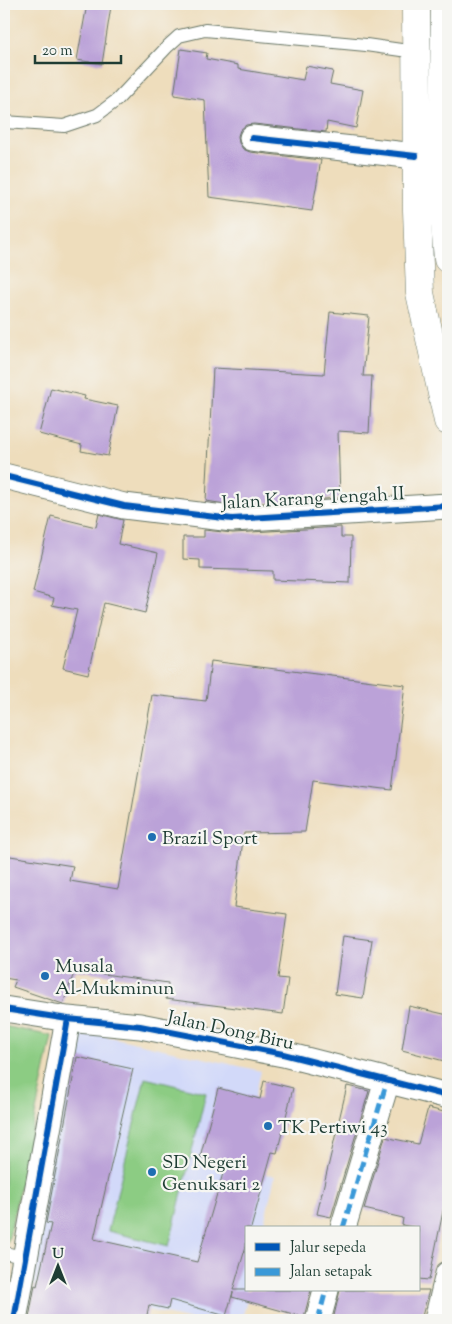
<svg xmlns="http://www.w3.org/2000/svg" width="452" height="1324" viewBox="0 0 452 1324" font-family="'Sorts Mill Goudy',serif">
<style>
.built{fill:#d2d9f9}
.green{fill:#8ccc83;stroke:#56845c}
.building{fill:#bba2d8}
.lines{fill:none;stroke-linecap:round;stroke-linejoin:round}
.lane-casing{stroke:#677564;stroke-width:14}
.street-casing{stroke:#677564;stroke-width:27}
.secondary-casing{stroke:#677564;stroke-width:29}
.primary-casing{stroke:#677564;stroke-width:29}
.lane{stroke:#fff;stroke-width:12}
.street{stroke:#fff;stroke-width:25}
.secondary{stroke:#fff;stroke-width:28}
.primary{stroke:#fff;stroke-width:28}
.quiet{stroke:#3a99d8;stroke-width:5;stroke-dasharray:10 5;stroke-linecap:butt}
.cycleway-casing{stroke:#f6f6f2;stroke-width:9}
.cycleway{stroke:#0057b8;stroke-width:6}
.poi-dot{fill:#1f6fb2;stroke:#f6f6f2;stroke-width:2}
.labels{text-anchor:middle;stroke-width:4.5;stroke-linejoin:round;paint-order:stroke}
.street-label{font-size:19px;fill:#1f3d34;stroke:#f6f6f2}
.poi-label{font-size:19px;fill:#1f3d34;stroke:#f6f6f2;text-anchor:start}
</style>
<rect width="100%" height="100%" fill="#f6f6f2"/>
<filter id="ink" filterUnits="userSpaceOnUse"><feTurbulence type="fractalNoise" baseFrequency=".02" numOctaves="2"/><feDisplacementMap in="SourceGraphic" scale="10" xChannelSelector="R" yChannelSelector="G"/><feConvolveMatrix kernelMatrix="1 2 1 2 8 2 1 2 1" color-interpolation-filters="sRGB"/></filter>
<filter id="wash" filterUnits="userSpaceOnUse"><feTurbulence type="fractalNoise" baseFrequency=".0096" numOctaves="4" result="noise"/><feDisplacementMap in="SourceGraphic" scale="20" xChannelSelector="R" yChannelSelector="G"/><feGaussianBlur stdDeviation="1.12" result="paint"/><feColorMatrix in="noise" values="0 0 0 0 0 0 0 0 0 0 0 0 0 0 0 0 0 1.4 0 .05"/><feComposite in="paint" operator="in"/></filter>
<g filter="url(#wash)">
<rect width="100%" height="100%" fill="#eeddbc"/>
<path class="built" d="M79,1030L261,1071L239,1168L275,1176L263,1228H246V1290H249L242,1320H192L21,1282Z"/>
<path class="green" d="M4,1026L52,1036L8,1242L4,1241Z
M145,1078L206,1093L169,1246L108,1231Z"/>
<g id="blocks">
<path class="building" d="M87,4L111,6L102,64L77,60Z
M181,49L207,53L206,59L238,65V69L303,80L306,66L333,71L330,84L363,90L356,128L327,122L326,132L254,124L246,125L240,130L238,136L239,143L243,149L250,152L321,160L312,211L209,197L205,100L174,95Z
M330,312L369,316L363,376H372L369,433L338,431L340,498L232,505L206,501L213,368L324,374Z
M51,388L85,396L84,399L118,406L108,456L81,451L82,445L39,434Z
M99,514L123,520L118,544L158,553L145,613L104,603L88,674L63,668L77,610L52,605L54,598L33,592L51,516L96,527Z
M341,527V537H351L350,583L273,580V571L200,569V560L183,559V537H204V530L233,533Z
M211,661L405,685L392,790L313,780L305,832L244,833L234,907L287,914L278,978L288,979L283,1014L166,999L168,983L75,970L63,1004L13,987L16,980L4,978V855L73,866L70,881L118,889L152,695L206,701Z
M343,936L372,940L363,998L335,994Z
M409,1006L448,1015V1062L402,1050Z
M77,1057L133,1069L94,1239L197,1262L226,1163L200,1157L218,1088L260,1099L264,1081L293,1088L277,1153L272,1152L251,1228H246V1246L233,1290H311L304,1317L232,1297L233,1292L226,1316L170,1300L168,1309L149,1305L146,1320H42L29,1318L35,1285L37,1286L51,1224L46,1223Z
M347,1086L369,1091L331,1217L317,1214Z
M428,1108L448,1113V1187L429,1280L418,1279V1228L402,1225L403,1218L364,1209L385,1137L418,1144Z
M340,1290H429L421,1320H333Z"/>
</g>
</g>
<g filter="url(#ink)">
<use href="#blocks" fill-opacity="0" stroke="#677564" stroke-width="1"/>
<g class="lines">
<defs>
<path id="lane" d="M4,122L64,126L97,115L117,100L168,46L179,36L205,30L366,45L415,52
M4,1253L24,1257"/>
<path id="street" d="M252,138L416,156
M4,476L124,506L232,519L448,506
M4,1009L68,1019L140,1026L283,1054L448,1096
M343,1228L387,1081
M14,1320L68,1019
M318,1320L326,1290
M437,1320L448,1274"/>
<path id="secondary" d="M445,4L443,201L448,259"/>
<path id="primary" d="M416,4L417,210L420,293L448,421"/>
</defs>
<use href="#lane" class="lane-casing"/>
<use href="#street" class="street-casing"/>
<use href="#secondary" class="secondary-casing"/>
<use href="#primary" class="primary-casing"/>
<use href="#lane" class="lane"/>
<use href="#street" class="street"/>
<use href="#secondary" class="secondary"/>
<use href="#primary" class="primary"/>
<path class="quiet" d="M343,1228L387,1081
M318,1320L326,1290"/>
<defs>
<path id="cycleway" d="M252,138L416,156
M4,476L124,506L232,519L448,506
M4,1009L68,1019L140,1026L283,1054L448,1096
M14,1320L68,1019"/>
</defs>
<use href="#cycleway" class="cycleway-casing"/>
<use href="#cycleway" class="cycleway"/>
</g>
</g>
<g class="poi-dot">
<circle cx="152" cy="837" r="5"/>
<circle cx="45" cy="976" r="5"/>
<circle cx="268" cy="1126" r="5"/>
<circle cx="152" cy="1172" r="5"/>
</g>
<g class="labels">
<g class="street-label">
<text transform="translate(313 497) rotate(-3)" y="7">Jalan Karang Tengah II</text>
<text transform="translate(231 1029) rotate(12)" y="7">Jalan Dong Biru</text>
</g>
<g class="poi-label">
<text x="162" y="844">Brazil Sport</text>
<text x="55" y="972">Musala<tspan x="55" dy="22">Al-Mukminun</tspan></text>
<text x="278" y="1133">TK Pertiwi 43</text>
<text x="162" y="1168">SD Negeri<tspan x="162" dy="22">Genuksari 2</tspan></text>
</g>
</g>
<rect width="452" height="1324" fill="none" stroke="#f6f6f2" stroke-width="20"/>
<rect x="245" y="1226" width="175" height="65" fill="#f6f6f2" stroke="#a0aca6"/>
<rect x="255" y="1243" width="25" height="8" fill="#0057b8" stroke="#a0aca6"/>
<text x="290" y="1252" font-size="15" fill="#1f3d34">Jalur sepeda</text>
<rect x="255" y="1268" width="25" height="8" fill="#3a99d8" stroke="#a0aca6"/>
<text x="290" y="1276" font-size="15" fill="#1f3d34">Jalan setapak</text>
<g transform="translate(58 1266)" stroke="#f6f6f2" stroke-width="4" paint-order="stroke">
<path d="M0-4L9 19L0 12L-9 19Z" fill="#1f3d34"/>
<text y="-8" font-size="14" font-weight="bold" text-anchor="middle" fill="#1f3d34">U</text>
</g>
<path d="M35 55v8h86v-8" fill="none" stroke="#1f3d34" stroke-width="2.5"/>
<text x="42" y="55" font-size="15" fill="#1f3d34" stroke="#f6f6f2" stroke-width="4" paint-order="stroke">20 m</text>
</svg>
